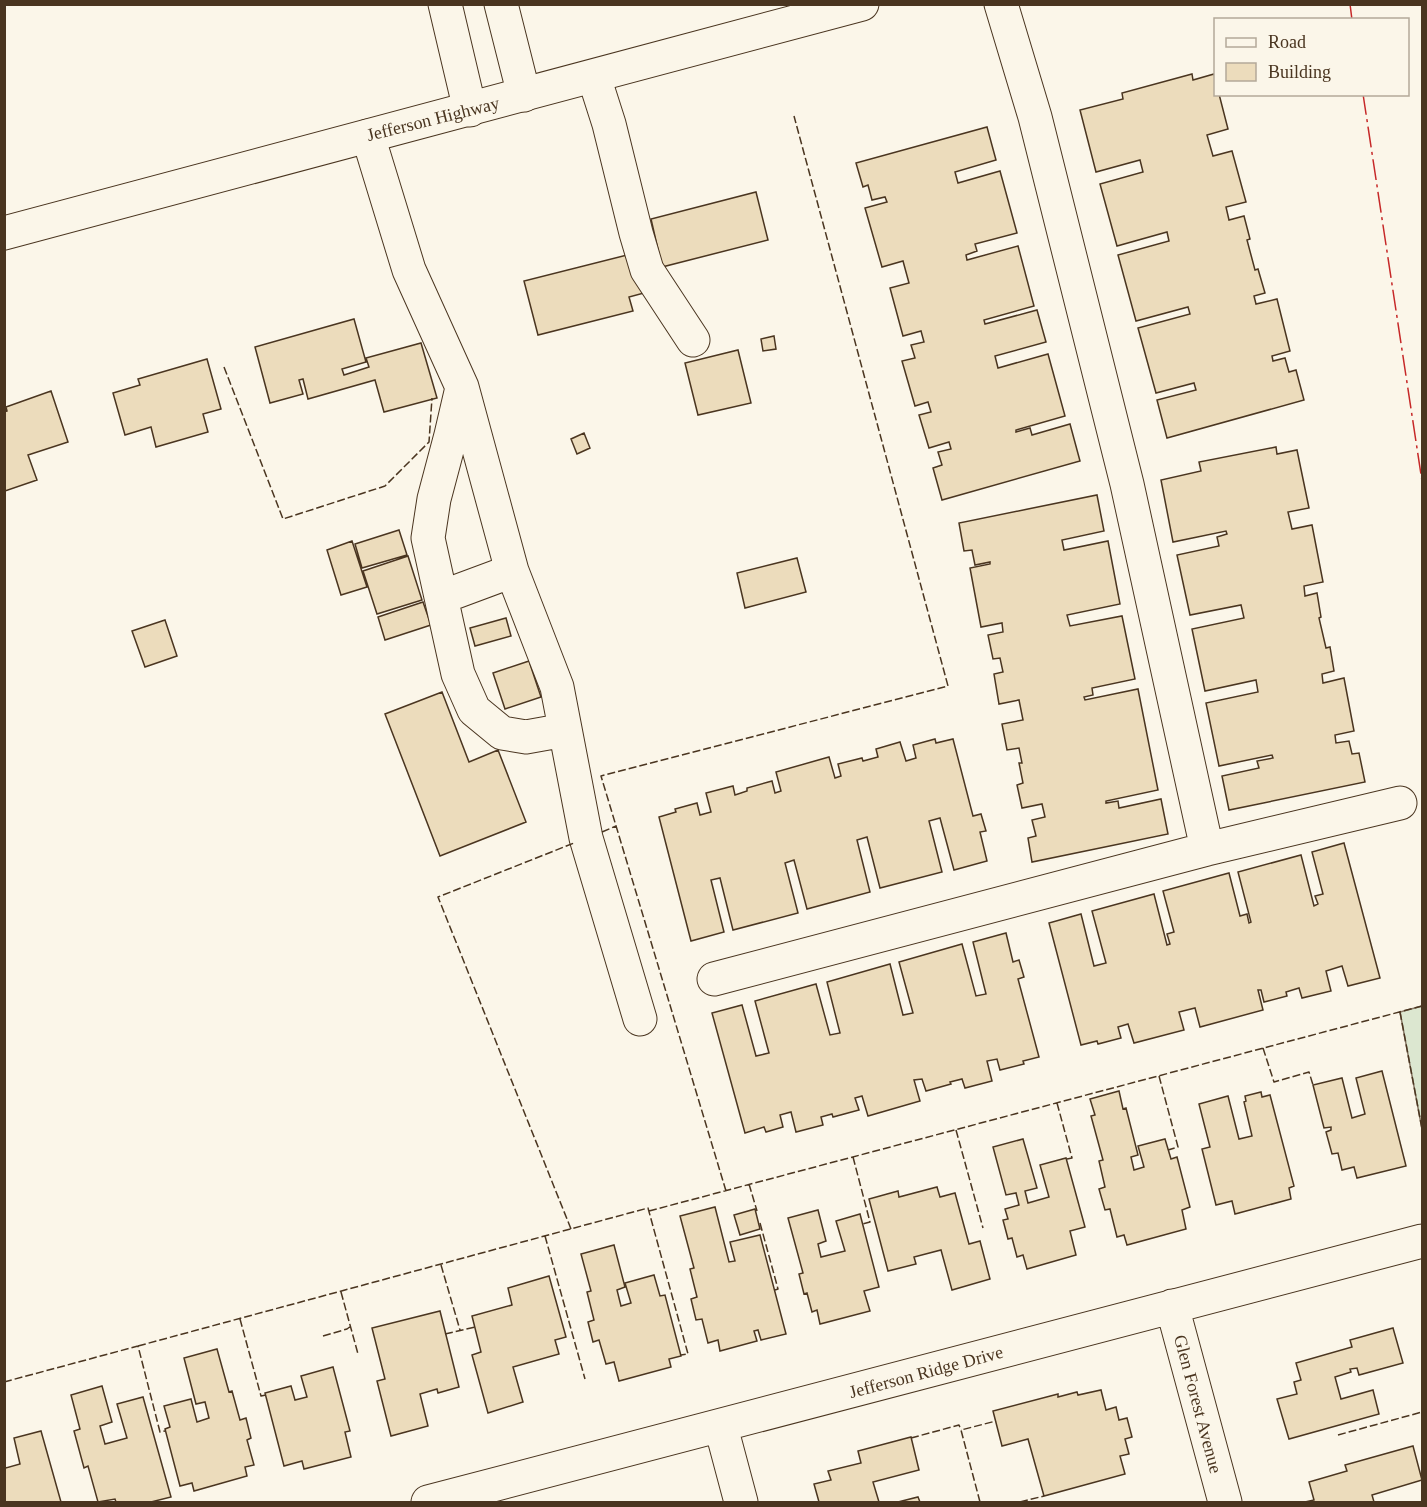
<svg xmlns="http://www.w3.org/2000/svg" width="1427" height="1507" viewBox="0 0 1427 1507" font-family="'Times New Roman',serif">
<style>
.green{fill:#dce7d0;stroke:#887966;stroke-width:1.5}
.building{fill:#ecdcbc;stroke:#4a3520;stroke-width:1.5}
.lines{fill:none;stroke-linecap:round;stroke-linejoin:round}
.minor-casing{stroke:#4a3520;stroke-width:35}
.major-casing{stroke:#4a3520;stroke-width:35}
.minor{stroke:#fbf6e9;stroke-width:33}
.major{stroke:#fbf6e9;stroke-width:33}
.fence{stroke:#4a3520;stroke-width:1.5;stroke-dasharray:8 3;stroke-linecap:butt}
.power{stroke:#c62828;stroke-width:1.5;stroke-dasharray:21 4.5 3 4.5;stroke-linecap:butt}
.labels{text-anchor:middle;stroke-width:4.5;stroke-linejoin:round;paint-order:stroke}
.street-label{font-size:18px;fill:#4a3520;stroke:#fbf6e9}
</style>
<rect width="100%" height="100%" fill="#fbf6e9"/>
<path class="green" d="M1422,1006V1129L1400,1012Z"/>
<path class="building" d="M1192,74L1193,80L1214,74L1216,80V94H1219L1228,129L1207,135L1213,156L1232,151L1246,202L1226,207L1229,220L1244,216L1250,239L1247,240L1255,270L1258,269L1265,293L1254,296L1256,304L1277,299L1290,351L1272,356L1273,361L1285,358L1289,372L1296,370L1304,400L1167,438L1157,400L1196,390L1194,383L1156,393L1138,328L1190,314L1188,307L1136,321L1118,255L1169,241L1167,232L1117,246L1100,184L1143,172L1140,160L1096,172L1080,110L1123,99L1122,93Z
M987,127L996,160L955,172L958,183L1000,171L1017,233L975,244L977,251L966,255L967,260L1018,246L1034,306L984,320L985,324L1037,310L1046,342L995,356L998,368L1048,354L1065,416L1016,430V432L1030,428L1032,435L1070,424L1080,461L942,500L933,468L942,465L938,452L951,449L949,442L929,448L919,415L931,412L928,402L915,406L902,361L915,358L911,345L924,342L921,331L903,336L890,288L909,283L903,261L882,267L865,208L887,202L885,197L872,200L868,185L863,187L856,163Z
M756,192L768,240L662,267L651,219Z
M635,253L644,293L629,297L633,311L538,335L524,281Z
M354,319L366,362L342,369L344,375L369,367L366,358L421,343L437,398L384,412L375,380L308,399L303,379L299,380L303,394L270,403L255,347Z
M774,336L776,349L763,351L761,339Z
M738,350L751,403L698,415L685,363Z
M207,359L221,409L203,414L208,432L156,447L151,427L125,435L113,393L140,385L138,379Z
M51,391L68,442L28,455L37,480L5,491L4,412L7,411L6,407Z
M584,433L590,448L577,454L571,439Z
M1276,447L1277,454L1297,450L1309,508L1288,512L1292,529L1312,525L1323,582L1304,586L1305,596L1317,593L1321,617L1319,618L1326,648L1330,647L1334,671L1322,674L1323,683L1344,678L1354,731L1335,735L1336,743L1349,741L1352,754L1359,753L1365,782L1229,810L1222,776L1259,768L1257,761L1273,758L1272,755L1219,766L1206,703L1258,692L1256,680L1205,691L1192,629L1244,618L1241,605L1190,615L1177,555L1219,546L1217,537L1227,534L1226,531L1173,542L1161,480L1201,471L1199,462Z
M1097,495L1104,531L1062,540L1064,550L1108,541L1120,604L1067,615L1070,626L1122,616L1135,679L1092,688L1093,695L1084,697L1085,700L1138,689L1158,790L1106,801V803L1118,801L1119,808L1161,799L1168,834L1032,862L1028,838L1036,836L1032,820L1045,817L1042,804L1022,808L1017,785L1023,783L1019,763H1022L1019,748L1007,750L1002,724L1023,720L1019,700L999,704L994,674L1003,672L1000,658L993,659L988,635L1003,632L1002,623L981,627L970,568L990,564V562L975,565L972,550L964,551L959,523Z
M399,530L407,555L362,568L355,544Z
M352,541L367,587L341,595L327,550Z
M408,556L422,600L377,614L363,571Z
M797,558L806,592L745,608L737,573Z
M423,602L431,625L385,640L378,617Z
M506,618L511,636L475,646L470,628Z
M165,620L177,656L145,667L132,631Z
M529,661L541,697L505,709L493,673Z
M442,692L469,762L498,750L526,822L440,856L385,714Z
M935,739L936,743L953,739L973,816L981,814L986,831L980,832L987,861L954,870L940,818L929,821L942,872L880,888L867,837L857,840L870,892L807,909L794,860L785,863L798,913L733,930L720,878L711,880L724,932L691,941L659,817L676,812L675,809L697,803L700,815L711,812L706,793L733,786L735,795L747,791V788L772,781L775,793L781,791L776,772L829,757L835,778L841,776L838,764L862,758L863,761L878,757L876,749L900,742L906,761L916,758L913,745Z
M1344,843L1380,978L1348,986L1342,966L1326,971L1331,991L1302,998L1299,988L1286,992L1287,996L1264,1002L1261,990H1258L1263,1010L1200,1027L1195,1008L1179,1012L1184,1030L1134,1043L1128,1024L1118,1027L1121,1038L1098,1044L1097,1041L1081,1045L1049,923L1081,914L1094,966L1106,963L1092,911L1154,894L1167,945L1170,944L1167,934L1174,932L1163,891L1229,873L1240,916L1247,914L1249,923L1251,922L1238,872L1301,855L1314,906L1318,904L1315,896L1323,894L1312,852Z
M1006,933L1013,962L1019,960L1024,977L1018,979L1039,1057L1023,1061L1024,1064L1000,1070L997,1059L987,1061L992,1081L965,1088L962,1079L950,1082L951,1084L926,1091L922,1079L914,1080L920,1101L868,1116L862,1096L855,1098L859,1110L833,1117L832,1114L821,1117L823,1125L796,1132L791,1112L780,1115L783,1127L766,1132L764,1127L745,1133L712,1013L742,1005L756,1056L769,1053L755,1001L816,984L830,1035L840,1033L827,982L890,964L903,1015L913,1013L899,962L962,944L976,996L986,994L973,942Z
M1382,1071L1406,1166L1357,1178L1354,1167L1342,1170L1338,1153L1332,1154L1326,1132L1331,1130V1127L1324,1128L1313,1085L1342,1078L1352,1118L1365,1114L1356,1078Z
M1119,1091L1123,1109L1126,1108L1138,1155L1131,1157L1134,1170L1144,1167L1138,1146L1165,1139L1171,1159L1177,1157L1190,1207L1182,1210L1186,1229L1127,1245L1124,1235L1117,1237L1110,1209L1105,1210L1099,1189L1105,1187L1099,1161L1103,1160L1091,1116L1095,1115L1090,1099Z
M1261,1092L1262,1097L1270,1095L1294,1186L1289,1188L1291,1199L1235,1214L1232,1201L1216,1205L1202,1149L1210,1147L1199,1104L1228,1096L1239,1139L1252,1136L1244,1102L1246,1101L1245,1096Z
M1023,1139L1037,1188L1025,1191L1028,1203L1049,1197L1040,1165L1066,1158L1085,1227L1070,1231L1076,1255L1027,1269L1023,1255L1017,1257L1012,1238L1008,1239L1003,1220L1008,1219L1005,1209L1019,1205L1016,1193L1006,1195L993,1147Z
M937,1187L940,1197L955,1193L969,1244L980,1241L990,1279L952,1290L941,1250L914,1257L916,1264L888,1271L869,1199L898,1191L899,1197Z
M715,1207L729,1262L735,1261L730,1242L760,1235L786,1334L761,1340L758,1330L754,1331L757,1341L720,1351L718,1340L708,1343L702,1319L696,1320L691,1299L697,1297L690,1269L694,1268L680,1216Z
M755,1209L760,1229L740,1235L734,1215Z
M818,1210L826,1241L818,1244L821,1257L845,1251L836,1221L860,1214L879,1287L864,1291L870,1311L820,1324L817,1310L812,1312L807,1293L804,1294L799,1274L803,1273L788,1218Z
M614,1245L625,1287L617,1290L621,1306L631,1303L625,1283L654,1275L660,1296L665,1295L681,1356L669,1359L671,1367L619,1381L614,1362L606,1364L599,1340L593,1342L588,1322L594,1320L587,1292L591,1291L581,1254Z
M549,1276L566,1337L555,1340L559,1354L513,1367L523,1402L488,1413L472,1355L481,1352L472,1316L512,1305L508,1288Z
M440,1311L459,1387L438,1393L437,1389L420,1394L428,1426L391,1436L377,1381L385,1379L372,1328Z
M1393,1328L1403,1363L1359,1375L1357,1368L1350,1369L1351,1372L1335,1377L1341,1399L1373,1390L1379,1414L1289,1439L1277,1399L1297,1394L1294,1382L1301,1380L1296,1363L1352,1347L1350,1340Z
M217,1349L229,1392L232,1391L240,1420L246,1418L251,1438L247,1440L254,1465L245,1467L247,1476L194,1491L192,1483L180,1486L165,1429L170,1427L164,1406L191,1399L197,1422L209,1418L205,1402L196,1404L184,1358Z
M333,1367L350,1431L345,1432L351,1457L304,1469L302,1461L284,1466L265,1393L291,1386L295,1400L307,1397L301,1376Z
M102,1386L112,1422L100,1426L105,1444L127,1438L117,1404L143,1397L171,1497L151,1502H116L115,1499L98,1502L88,1466L84,1468L74,1431L80,1429L71,1395Z
M1101,1390L1106,1410L1116,1407L1119,1420L1127,1418L1132,1437L1125,1439L1129,1454L1120,1456L1125,1474L1044,1496L1028,1439L1002,1446L993,1411L1058,1394V1397L1077,1392L1078,1395Z
M41,1431L61,1502H4V1465L6,1468L20,1464L14,1438Z
M911,1437L919,1470L873,1482L879,1502H819L814,1484L831,1480L828,1471L861,1463L858,1451Z
M1413,1446L1422,1480L1372,1495L1374,1502H1305L1314,1500L1309,1482L1347,1471L1345,1465Z
M918,1497L920,1502H898Z"/>
<g class="lines">
<defs>
<path id="minor" d="M445,4L470,110
M501,4L524,95
M1001,4L1035,117L1127,484L1207,849
M594,77L609,124L636,233L647,270L693,340
M368,136L409,270L462,387L512,571L557,687L586,838L640,1019
M461,392L451,435L434,499L428,538L458,674L474,710L502,733L526,737L565,730
M442,597L512,571
M714,979L1207,849L1400,803
M1172,1306L1225,1502
M721,1427L741,1502
M428,1502L1422,1241"/>
<path id="major" d="M4,233L862,4"/>
</defs>
<use href="#minor" class="minor-casing"/>
<use href="#major" class="major-casing"/>
<use href="#minor" class="minor"/>
<use href="#major" class="major"/>
<path class="fence" d="M224,367L283,519L385,486L429,442L432,398
M602,832L616,826
M1400,1012L1422,1129
M1263,1048L1274,1082L1309,1072L1313,1085
M1159,1076L1178,1147L1168,1150
M1057,1103L1072,1158L1067,1159
M956,1130L983,1228
M853,1157L870,1222L862,1224
M749,1184L757,1211
M726,1191L601,776L948,686L794,116
M649,1211L1422,1006
M760,1223L778,1289L775,1290
M571,1229L438,897L574,843
M545,1236L585,1379
M441,1265L460,1330
M341,1292L358,1354
M240,1319L261,1396L266,1395
M445,1334L475,1327
M323,1336L347,1329L351,1326
M138,1346L648,1208L688,1354L681,1355
M4,1382L138,1346L160,1432L165,1431
M1338,1435L1422,1412
M911,1438L959,1425L961,1430
M980,1502L961,1430L996,1421
M1020,1502L1044,1496"/>
<path class="power" d="M1350,4L1352,20
M1363,94L1422,481"/>
</g>
<g class="labels">
<g class="street-label">
<text transform="translate(433 119) rotate(-14)" y="6">Jefferson Highway</text>
<text transform="translate(926 1372) rotate(-15)" y="6">Jefferson Ridge Drive</text>
<text transform="translate(1198 1404) rotate(75)" y="6">Glen Forest Avenue</text>
</g>
</g>
<rect width="1427" height="1507" fill="none" stroke="#4a3520" stroke-width="12"/>
<rect x="1214" y="18" width="195" height="78" fill="#fbf6e9" stroke="#b4a999" stroke-width="1.5"/>
<rect x="1226" y="38" width="30" height="9" fill="#fbf6e9" stroke="#b4a999" stroke-width="1.5"/>
<text x="1268" y="48" font-size="18" fill="#4a3520">Road</text>
<rect x="1226" y="63" width="30" height="18" fill="#ecdcbc" stroke="#b4a999" stroke-width="1.5"/>
<text x="1268" y="78" font-size="18" fill="#4a3520">Building</text>
</svg>
